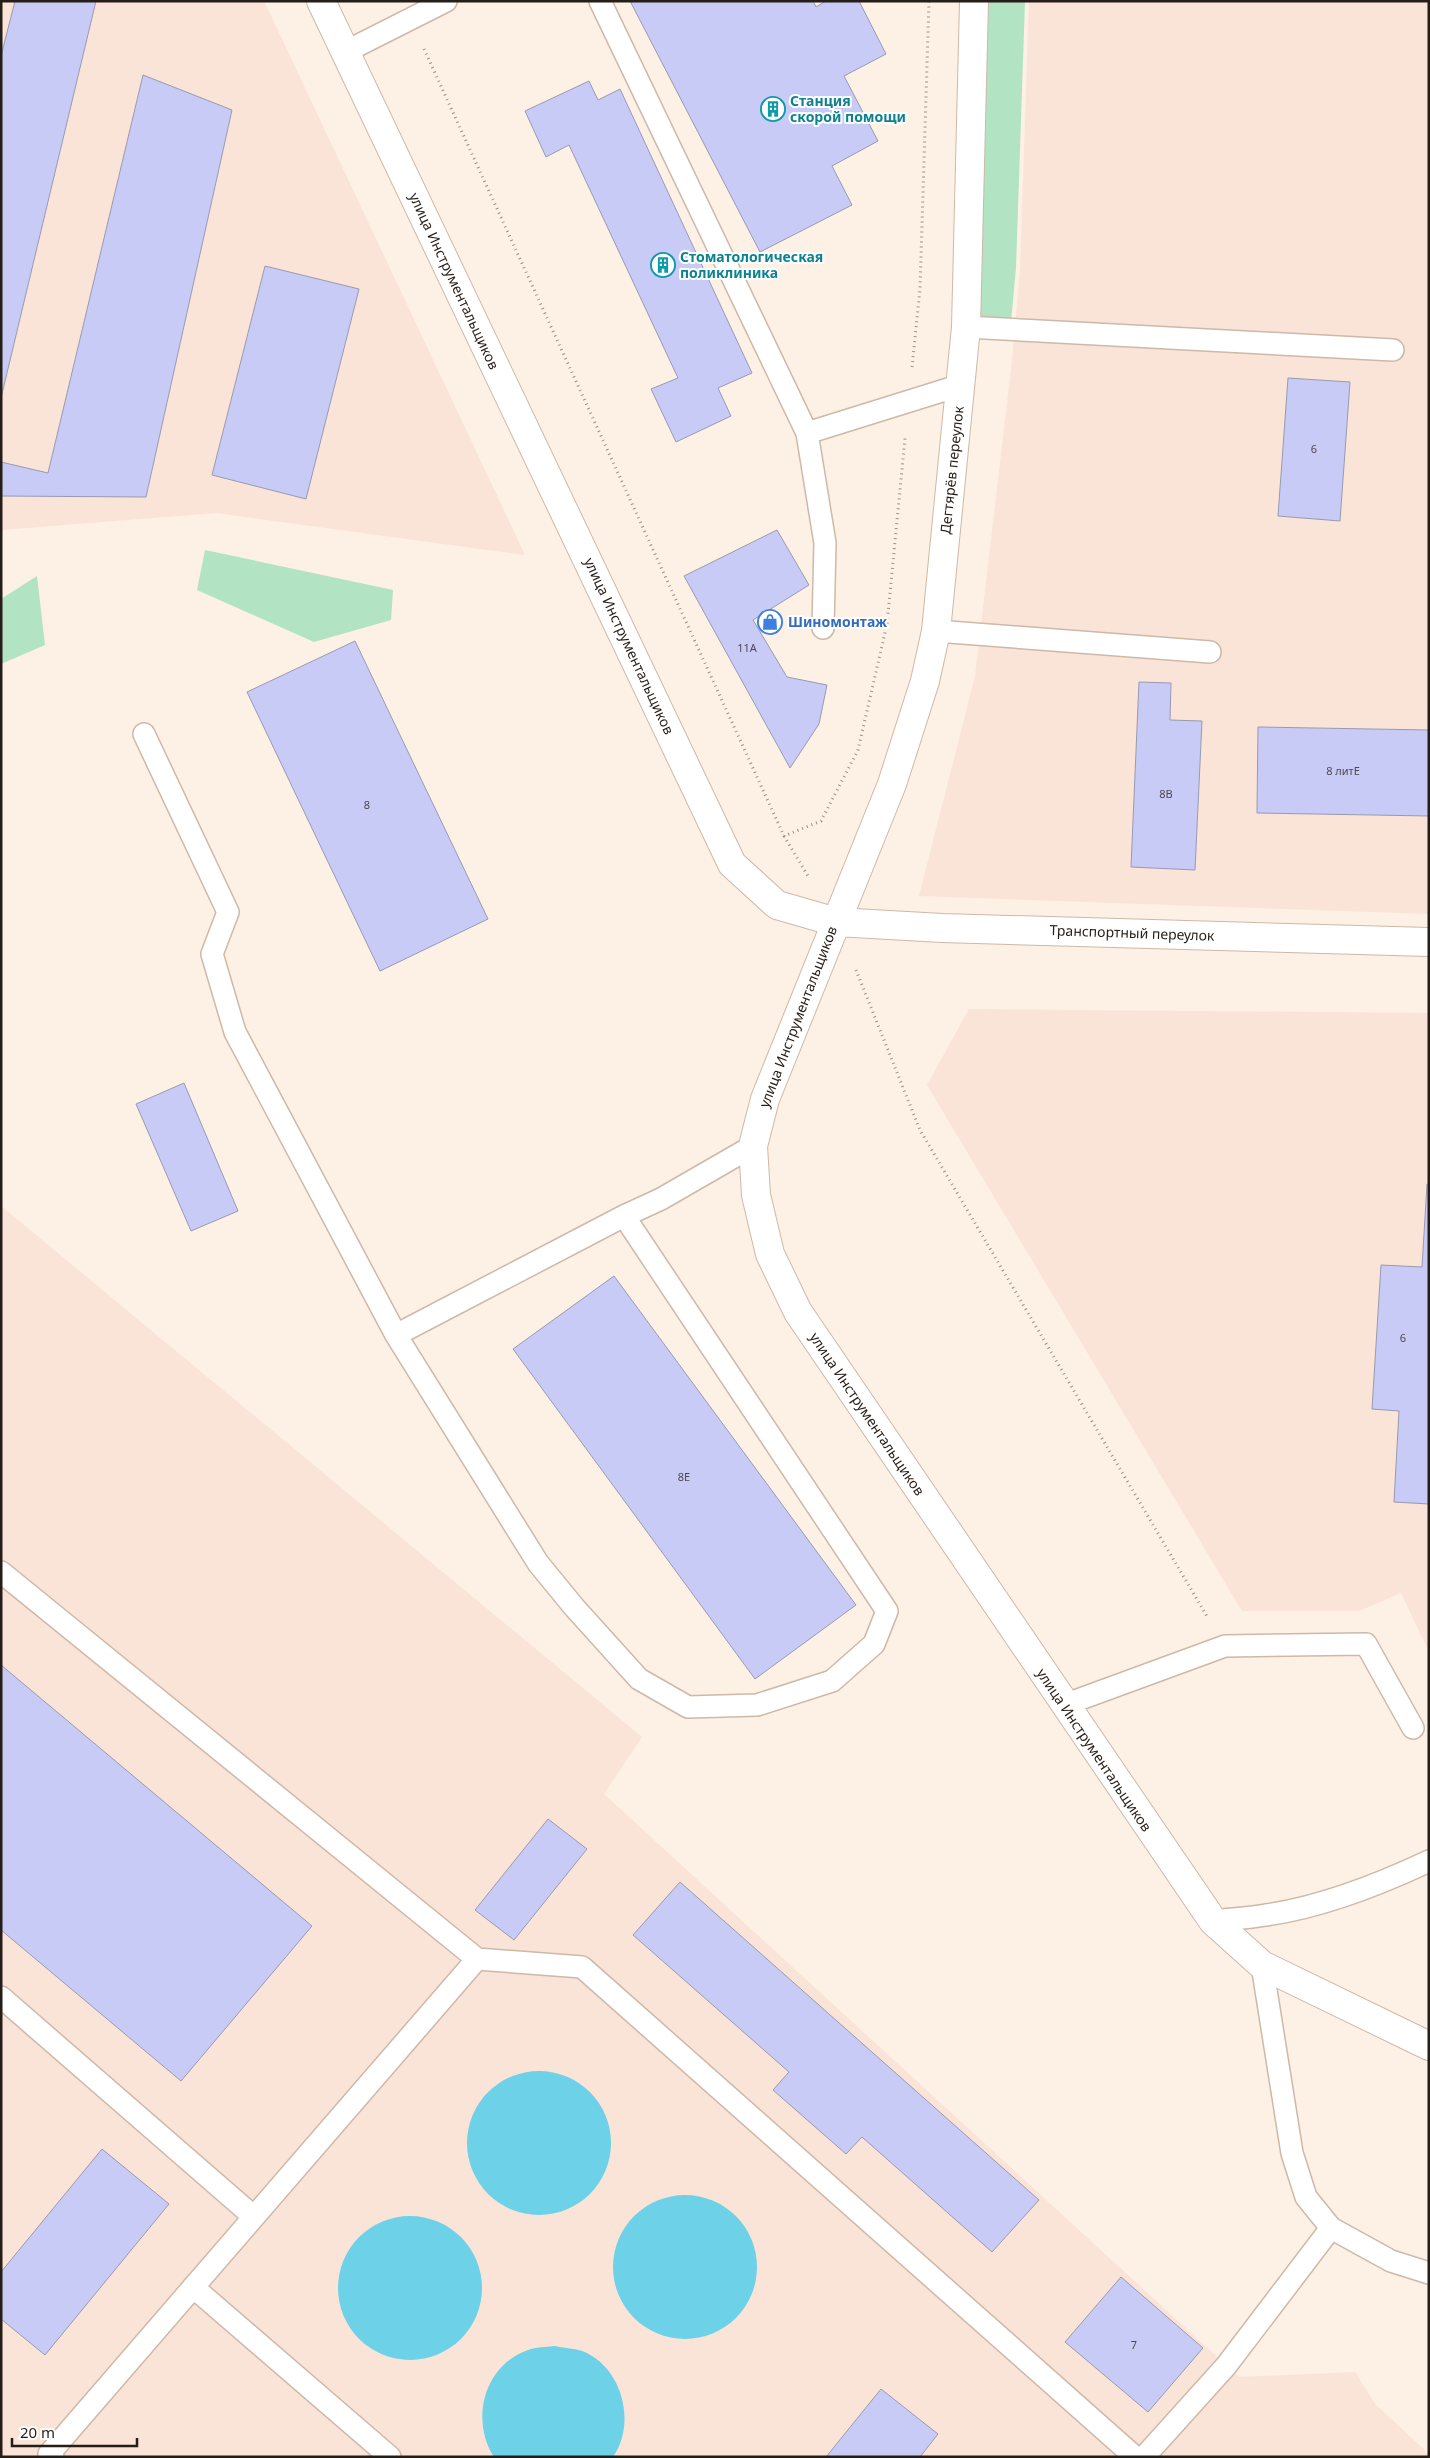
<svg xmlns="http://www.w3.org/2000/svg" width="1430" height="2458" viewBox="0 0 1430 2458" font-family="'Noto Sans',sans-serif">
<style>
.industrial{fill:#fae3d7}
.green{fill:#b2e3c2}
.water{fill:#6dd1e8}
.building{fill:#c8cbf5;stroke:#989ab1}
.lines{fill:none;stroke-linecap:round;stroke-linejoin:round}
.lane-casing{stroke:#cdb9a7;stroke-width:24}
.street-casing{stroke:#cdb9a7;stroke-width:30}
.path{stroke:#9c9189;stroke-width:3;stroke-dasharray:1 4;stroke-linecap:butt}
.lane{stroke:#fff;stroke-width:21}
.street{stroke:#fff;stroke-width:28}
.labels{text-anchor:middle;stroke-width:4;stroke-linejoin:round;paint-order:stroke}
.number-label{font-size:11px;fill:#4e484e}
.culture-label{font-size:14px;font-weight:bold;fill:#0d838f;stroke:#fff;text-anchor:start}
.street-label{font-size:14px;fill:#251d17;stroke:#fff}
.shop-label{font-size:14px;font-weight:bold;fill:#366cbe;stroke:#fff;text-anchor:start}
</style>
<rect width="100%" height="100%" fill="#fdf0e5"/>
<path class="industrial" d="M1,1H264L525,555L216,513L1,530Z
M1029,1H1429V914L919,896L975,676L1012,361L1020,271Z
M969,1009L1429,1013V1652L1401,1593L1359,1611H1242L927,1085Z
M1,1206L642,1737L604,1794L1239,2377L1355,2372L1375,2404L1429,2454V2457H1Z"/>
<path class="green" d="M978,1H1025L1016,268L1011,322L970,317Z
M205,550L393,590L391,620L314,642L197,590Z
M37,576L45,645L1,664V599Z"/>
<path class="water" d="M467 2143a72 72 0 1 1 144 0a72 72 0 1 1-144 0Z
M613 2267a72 72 0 1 1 144 0a72 72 0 1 1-144 0Z
M338 2288a72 72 0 1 1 144 0a72 72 0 1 1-144 0Z
M555,2346C563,2348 573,2348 582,2351C622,2366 637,2423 613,2457H494C470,2420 484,2365 528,2350C536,2347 546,2347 555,2346Z"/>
<path class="building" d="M15,1H96L1,398V56Z
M630,1H813L816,7L826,1H859L886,54L844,76L878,141L832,166L852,205L760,252Z
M143,75L232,110L146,497L1,496V462L48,473Z
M589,81L598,100L620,89L752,373L718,388L731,416L676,442L651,389L678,378L569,145L546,157L525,111Z
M265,266L359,289L306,499L212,475Z
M1288,378L1350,382L1340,521L1278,516Z
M777,530L809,585L753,620L787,677L827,685L819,724L790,768L684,576Z
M355,641L488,919L380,971L247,692Z
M1139,682L1171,683L1170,720L1202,721L1195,870L1131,867Z
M1258,727L1429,730V816L1257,813Z
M184,1083L238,1211L191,1231L136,1104Z
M1427,1184H1429V1504L1394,1502L1399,1411L1372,1409L1381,1265L1422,1267Z
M614,1276L856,1605L755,1679L513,1349Z
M1,1665L312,1926L181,2081L1,1930Z
M548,1819L587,1849L514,1940L475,1910Z
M680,1882L1039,2200L992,2252L862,2137L846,2154L773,2090L789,2072L633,1935Z
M102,2149L169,2204L45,2355L1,2319V2272Z
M1121,2277L1203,2348L1148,2412L1065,2342Z
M881,2389L938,2434L920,2457H826Z"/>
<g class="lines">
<defs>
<path id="lane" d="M600,1L807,433L961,385
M345,52L446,1
M966,327L1393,350
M807,433L825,543L823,628
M936,631L1210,652
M144,734L228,912L212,954L235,1032L396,1335L538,1563L574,1607L639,1679L688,1707L757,1705L832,1681L874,1644L887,1611L624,1216
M396,1335L624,1216L661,1199L753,1146
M1,1572L477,1959L582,1967L1135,2457
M1064,1705L1225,1646L1366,1644L1413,1728
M1213,1921C1231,1919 1249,1918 1266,1915C1322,1907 1378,1885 1429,1861
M1262,1965L1292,2153L1306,2197L1331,2228L1391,2261L1429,2273
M1,1997L254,2217
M193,2287L390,2457
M53,2457L49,2454L477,1959
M1144,2457L1226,2366L1331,2228"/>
<path id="street" d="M321,1L732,864L777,905L836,922L942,928L1429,942
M974,1L966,327L936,631L925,681L892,784L765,1099L753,1146L756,1195L770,1254L798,1312L1213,1921L1262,1965L1429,2046"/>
</defs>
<use href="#lane" class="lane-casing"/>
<use href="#street" class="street-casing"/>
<path class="path" d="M424,49L784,836L821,821L858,750L887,624L905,438
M912,367L920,289L929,1
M784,836L808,876
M856,970L920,1130L1208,1618"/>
<use href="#lane" class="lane"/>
<use href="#street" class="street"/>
</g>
<defs>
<symbol id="building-ring" viewBox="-11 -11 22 22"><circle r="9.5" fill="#fff" stroke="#0f9aa8" stroke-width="1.5"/><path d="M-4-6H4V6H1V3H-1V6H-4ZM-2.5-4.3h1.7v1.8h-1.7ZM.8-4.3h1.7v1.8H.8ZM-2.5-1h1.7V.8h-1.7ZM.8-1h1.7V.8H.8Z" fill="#0f9aa8"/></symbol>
<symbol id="shop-ring" viewBox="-11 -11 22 22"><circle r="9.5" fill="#fff" stroke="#3f7fe0" stroke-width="1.5"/><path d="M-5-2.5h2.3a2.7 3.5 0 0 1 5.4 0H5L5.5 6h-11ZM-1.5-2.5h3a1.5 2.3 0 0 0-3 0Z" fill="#3f7fe0"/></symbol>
</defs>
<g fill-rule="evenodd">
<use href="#building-ring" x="759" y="95" width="28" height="28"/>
<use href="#building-ring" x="649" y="251" width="28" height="28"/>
<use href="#shop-ring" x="756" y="608" width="28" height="28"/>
</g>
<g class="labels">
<g class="number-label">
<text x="1314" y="453">6</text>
<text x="747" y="652">11А</text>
<text x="1343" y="775">8 литЕ</text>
<text x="1166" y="798">8В</text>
<text x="367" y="809">8</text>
<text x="1403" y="1342">6</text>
<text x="684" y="1481">8Е</text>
<text x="1134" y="2349">7</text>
</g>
<g class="culture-label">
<text x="790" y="106">Станция<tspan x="790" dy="16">скорой помощи</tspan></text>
<text x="680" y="262">Стоматологическая<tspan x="680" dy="16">поликлиника</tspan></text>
</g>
<g class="street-label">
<text transform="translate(454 281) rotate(65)" y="5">улица Инструментальщиков</text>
<text transform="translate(952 470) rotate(-84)" y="5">Дегтярёв переулок</text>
<text transform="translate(629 646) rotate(65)" y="5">улица Инструментальщиков</text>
<text transform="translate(1132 933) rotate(2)" y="5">Транспортный переулок</text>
<text transform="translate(798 1017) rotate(-69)" y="5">улица Инструментальщиков</text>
<text transform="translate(867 1414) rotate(56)" y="5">улица Инструментальщиков</text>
<text transform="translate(1094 1750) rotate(56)" y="5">улица Инструментальщиков</text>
</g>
<g class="shop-label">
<text x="788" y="627">Шиномонтаж</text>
</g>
</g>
<rect width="1430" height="2458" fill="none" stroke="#251d17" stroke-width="5"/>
<path d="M12 2438v8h125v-8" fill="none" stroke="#251d17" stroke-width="2.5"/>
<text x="20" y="2438" font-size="15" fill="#251d17" stroke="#ffffff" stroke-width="4" paint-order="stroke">20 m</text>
</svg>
